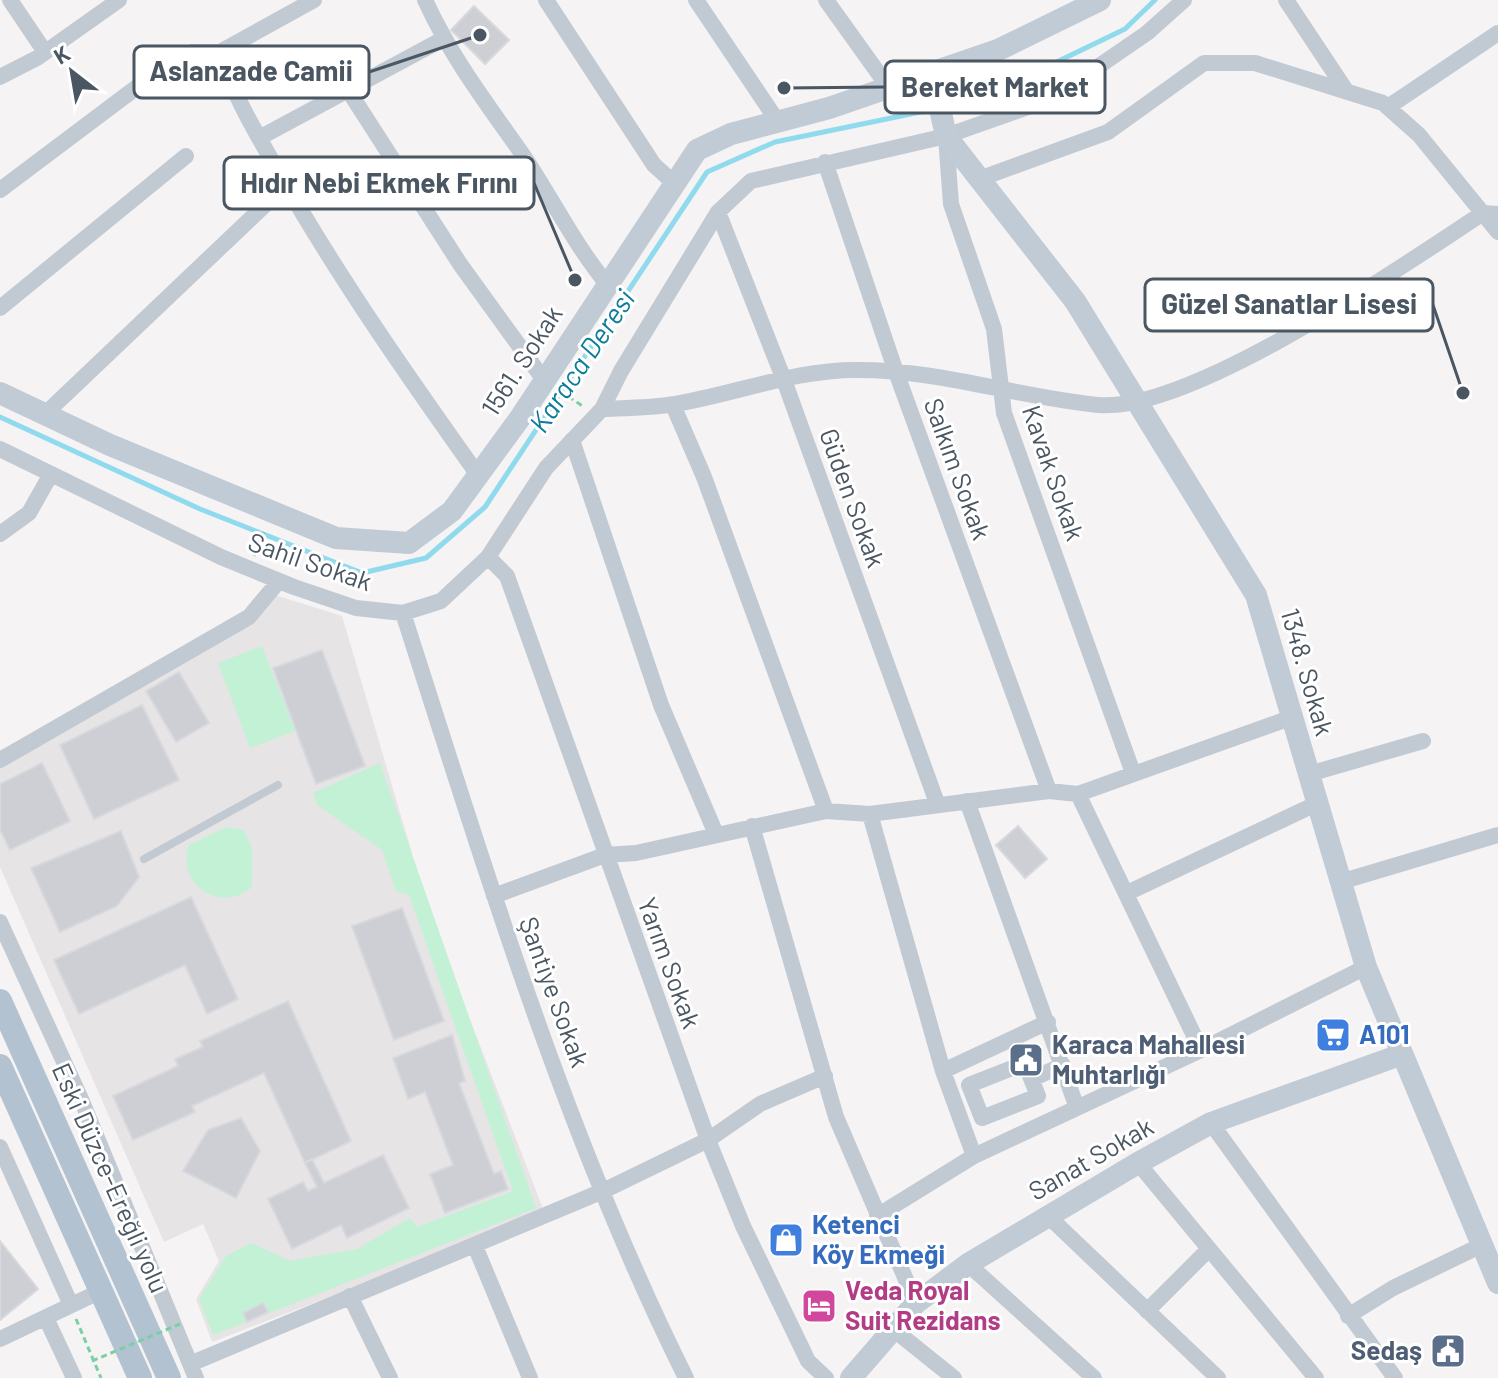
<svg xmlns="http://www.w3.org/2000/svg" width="1498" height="1378" viewBox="0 0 1498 1378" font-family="Barlow,sans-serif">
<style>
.education{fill:#e6e4e5}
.green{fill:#c3f1d5}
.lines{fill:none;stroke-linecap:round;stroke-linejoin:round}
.stream{stroke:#90daee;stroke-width:5}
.building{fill:#cdcfd5;stroke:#d7d9de;stroke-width:2}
.path{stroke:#7ad0a6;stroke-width:3;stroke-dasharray:6 4;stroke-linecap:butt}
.lane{stroke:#c1cad2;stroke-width:8}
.street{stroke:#c1cad2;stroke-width:16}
.secondary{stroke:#c1cbd6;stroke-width:22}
.primary{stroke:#b3c2d1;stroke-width:24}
.path-bridge{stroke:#7ad0a6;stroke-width:3;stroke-dasharray:6 4;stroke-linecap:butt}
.labels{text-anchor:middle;stroke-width:6;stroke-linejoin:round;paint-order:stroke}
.street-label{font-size:26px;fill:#4a5661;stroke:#fff}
.shop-label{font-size:26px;font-weight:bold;fill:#366cbe;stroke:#fff;text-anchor:start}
.service-label{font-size:26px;font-weight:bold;fill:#4e5e75;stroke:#fff;text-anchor:start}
.hotel-label{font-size:26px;font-weight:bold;fill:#b23c85;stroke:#fff;text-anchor:start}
.water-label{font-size:28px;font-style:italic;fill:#0c7c9b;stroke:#fff}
.leader{fill:none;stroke:#4a5661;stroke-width:3}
.callout-dot{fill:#4a5661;stroke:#fff;stroke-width:3}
.callout{fill:#fff;stroke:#4a5661;stroke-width:3}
.callout-label{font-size:28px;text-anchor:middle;font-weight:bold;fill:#4a5661}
</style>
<rect width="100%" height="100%" fill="#f5f3f3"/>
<path class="education" d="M272,594L342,616L432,921L545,1214L212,1342L196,1299L219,1261L203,1224L164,1242L0,867V752Z"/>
<path class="green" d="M262,646L295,731L250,748L218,663Z
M380,763L536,1208L213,1335L199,1299L226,1256L251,1243L290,1261L357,1249L410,1218L417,1227L513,1191L409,895L396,891L382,850L317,805L313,793Z
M227,827L244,830L252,848V887C220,915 175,883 189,845Z"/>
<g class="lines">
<path class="stream" d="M945,107L978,100L1125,29L1155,0
M0,417L200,509L362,573L426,558L485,507L707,172L775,142L935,109"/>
</g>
<path class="building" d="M474,6L509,40L485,64L451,30Z
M322,650L365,766L316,784L273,668Z
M179,672L209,723L176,742L146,691Z
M142,705L179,780L94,819L60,745Z
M42,763L70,821L10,850L0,830V784Z
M1018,826L1047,859L1025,878L996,845Z
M121,831L139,877L117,906L60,932L31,868Z
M191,897L238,999L207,1014L185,965L79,1014L54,960Z
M402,908L444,1021L394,1040L352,926Z
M288,1001L351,1141L305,1163L264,1073L192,1106L195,1112L133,1140L113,1096L178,1066L175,1059L203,1047L200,1041Z
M452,1035L465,1081L459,1083L494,1174L501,1171L508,1189L445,1213L430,1174L453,1165L425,1092L408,1099L393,1058Z
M241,1118L260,1151L236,1198L183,1171L208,1130Z
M383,1155L409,1208L347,1238L341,1225L292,1249L268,1199L303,1182L308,1191L317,1187L305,1163L312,1159L324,1183Z
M0,1241L38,1289L0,1320Z
M263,1303L268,1312L247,1322L243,1313Z"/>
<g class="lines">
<path class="path" d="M560,391L584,407
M254,556L265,530
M76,1319L101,1378"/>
<path class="lane" d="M144,859L278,785"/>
<path class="street" d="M10,0L45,52
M425,0C451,57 487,104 523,155C552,198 574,244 607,284
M546,0L654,165L674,183
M696,0L778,122
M826,0L889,88
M1286,0L1347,92
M220,52C234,98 258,136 282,178C341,281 409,378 478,475
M0,77L37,58L119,0
M348,90L460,264L544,380
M1388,107L1498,33
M946,137L951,204L994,329L1004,413L1133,773
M259,138L443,39
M825,162L896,372L1049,791
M979,179L1108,132L1204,63H1255L1383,103L1419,135L1498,232
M0,190L161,69L192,52H220L314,0
M718,212L784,380L937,803
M0,308L186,156
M673,405L704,477L826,811
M602,409C626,408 651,408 675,404C735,394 797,369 859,370C940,370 1017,397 1098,405C1190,413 1403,266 1483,213L1498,214
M45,414L286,185
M572,440L661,705L716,834
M0,449L221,557L294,587L356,608L403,613L441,601L488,557L546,468L602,409L621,371L718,212L751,181L946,136L1051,99L1147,33L1184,0
M0,534L29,513L51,474
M488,557L507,576L708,1140L743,1226L808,1361L826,1378
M403,613C486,871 565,1135 686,1378
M0,760L249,617L279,581
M1309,774L1423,741
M1078,794L1201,1050
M967,801L1077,1108
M870,814L943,1071L974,1156
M752,826L836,1117L916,1303
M1340,882L1498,835
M1127,893L1316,804
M494,896L605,855L636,853L826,811L870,814L1049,791L1078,794L1290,718
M0,922L81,1099L196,1378
M1025,1063L1038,1096L982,1118L969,1085Z
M943,1071L1048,1022
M1032,1079L1063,1065
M1211,1123L1395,1378
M0,1147L71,1305
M1138,1163L1316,1378
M877,1216L974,1156L1201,1050L1366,967
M1048,1216L1218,1378
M475,1246L530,1378
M968,1264L1094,1378
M350,1296L390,1378
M1147,1311L1209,1249
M1348,1316L1393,1288L1482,1245
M46,1318L74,1378
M893,1329L954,1378
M0,1339L101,1291
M190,1364L603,1191L708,1140L760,1104L825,1076"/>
<path class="secondary" d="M932,72L946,136L1075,301L1256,595L1366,967L1498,1283
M0,393L110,445L336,538L409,543L452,511L520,418L697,150L731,134L829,108L998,50L1100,0
M851,1378L916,1303L968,1264L1138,1163L1211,1123L1400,1055"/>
<path class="primary" d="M0,1001L169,1378
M0,1066L140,1378"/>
<path class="path-bridge" d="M92,1361L180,1324"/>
</g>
<defs>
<symbol id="supermarket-square" viewBox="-11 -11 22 22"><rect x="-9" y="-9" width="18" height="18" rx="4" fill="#3f7fe0" stroke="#fff"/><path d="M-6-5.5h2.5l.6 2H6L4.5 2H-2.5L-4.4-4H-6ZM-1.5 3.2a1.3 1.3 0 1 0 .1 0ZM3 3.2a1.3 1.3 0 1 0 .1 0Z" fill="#fff"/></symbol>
<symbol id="civic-square" viewBox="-11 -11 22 22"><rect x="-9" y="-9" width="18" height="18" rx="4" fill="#5c6f8a" stroke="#fff"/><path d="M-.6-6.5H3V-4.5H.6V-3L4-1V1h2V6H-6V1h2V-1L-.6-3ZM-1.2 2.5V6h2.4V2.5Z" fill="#fff"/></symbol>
<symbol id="shop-square" viewBox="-11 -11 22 22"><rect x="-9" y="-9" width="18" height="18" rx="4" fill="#3f7fe0" stroke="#fff"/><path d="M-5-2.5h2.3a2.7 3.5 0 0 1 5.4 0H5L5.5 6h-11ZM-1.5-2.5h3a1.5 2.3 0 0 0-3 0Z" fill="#fff"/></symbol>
<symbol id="hotel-square" viewBox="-11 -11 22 22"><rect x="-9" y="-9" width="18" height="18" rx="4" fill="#d1479c" stroke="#fff"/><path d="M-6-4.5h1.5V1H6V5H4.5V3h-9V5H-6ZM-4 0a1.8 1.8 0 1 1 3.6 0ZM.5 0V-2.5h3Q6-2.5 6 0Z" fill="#fff"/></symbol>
</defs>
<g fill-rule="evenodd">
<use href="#supermarket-square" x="1313" y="1015" width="40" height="40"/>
<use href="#civic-square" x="1006" y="1040" width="40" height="40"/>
<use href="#shop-square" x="766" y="1220" width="40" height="40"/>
<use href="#hotel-square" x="799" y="1286" width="40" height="40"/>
<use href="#civic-square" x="1428" y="1331" width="40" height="40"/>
</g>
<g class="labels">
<g class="street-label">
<text transform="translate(522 361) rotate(-57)" y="9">1561. Sokak</text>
<text transform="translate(957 469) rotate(70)" y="9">Salkım Sokak</text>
<text transform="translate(1053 473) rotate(71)" y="9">Kavak Sokak</text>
<text transform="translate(852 498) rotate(70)" y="9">Güden Sokak</text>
<text transform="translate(310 562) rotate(19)" y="9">Sahil Sokak</text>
<text transform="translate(1307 672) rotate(74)" y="9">1348. Sokak</text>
<text transform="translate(669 963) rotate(70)" y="9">Yarım Sokak</text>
<text transform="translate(554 992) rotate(70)" y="9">Şantiye Sokak</text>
<text transform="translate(1091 1159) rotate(-30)" y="9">Sanat Sokak</text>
<text transform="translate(110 1178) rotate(66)" y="9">Eski Düzce-Ereğli yolu</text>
</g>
<g class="shop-label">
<text x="1359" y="1044">A101</text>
<text x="812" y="1234">Ketenci<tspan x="812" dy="30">Köy Ekmeği</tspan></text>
</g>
<g class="service-label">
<text x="1052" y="1054">Karaca Mahallesi<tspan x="1052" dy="30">Muhtarlığı</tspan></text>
<text x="1422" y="1360" text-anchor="end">Sedaş</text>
</g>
<g class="hotel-label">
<text x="845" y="1300">Veda Royal<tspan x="845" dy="30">Suit Rezidans</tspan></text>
</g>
<g class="water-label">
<text transform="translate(582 361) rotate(-56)" y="10">Karaca Deresi</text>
</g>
</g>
<path class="leader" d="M480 35L369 72M784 88L885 87M575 280L534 183M1463 393L1433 305"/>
<g class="callout-dot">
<circle cx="480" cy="35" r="8"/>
<circle cx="784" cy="88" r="8"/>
<circle cx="575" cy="280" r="8"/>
<circle cx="1463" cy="393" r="8"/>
</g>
<g class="callout">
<rect x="134" y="46" width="235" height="52" rx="8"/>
<rect x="885" y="61" width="220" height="52" rx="8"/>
<rect x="224" y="157" width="310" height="52" rx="8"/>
<rect x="1145" y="279" width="288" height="52" rx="8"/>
</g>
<g class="callout-label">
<text x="251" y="81">Aslanzade Camii</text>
<text x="995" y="97">Bereket Market</text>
<text x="379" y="193">Hıdır Nebi Ekmek Fırını</text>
<text x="1289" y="314">Güzel Sanatlar Lisesi</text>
</g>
<g transform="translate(72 72) rotate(329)" stroke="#ffffff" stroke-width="6" paint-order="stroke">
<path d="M0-6L14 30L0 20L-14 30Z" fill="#4a5661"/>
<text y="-12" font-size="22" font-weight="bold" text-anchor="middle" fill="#4a5661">K</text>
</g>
</svg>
